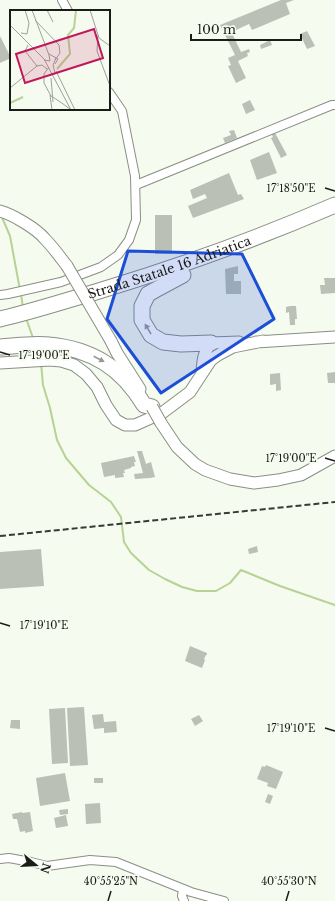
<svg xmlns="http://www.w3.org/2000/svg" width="335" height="901" viewBox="0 0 335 901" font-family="'Libre Baskerville',serif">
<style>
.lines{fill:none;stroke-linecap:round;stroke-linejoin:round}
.stream{stroke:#b6d394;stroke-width:2}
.building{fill:#bac0b5}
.street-casing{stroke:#8a8f85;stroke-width:10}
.secondary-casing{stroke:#8a8f85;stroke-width:13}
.highway-casing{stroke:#8a8f85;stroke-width:17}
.street{stroke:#fff;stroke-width:8}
.secondary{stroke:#fff;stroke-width:11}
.highway{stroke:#fff;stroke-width:15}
.rail{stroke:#373a35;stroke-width:2;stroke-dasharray:6 3;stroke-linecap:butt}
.secondary-bridge-casing{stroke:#8a8f85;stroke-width:13;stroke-linecap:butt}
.secondary-bridge{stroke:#fff;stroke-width:11}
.oneway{fill:#989997}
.marked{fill:#1d4ed8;fill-opacity:0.2;stroke:#1d4ed8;stroke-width:3;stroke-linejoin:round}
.ticks{fill:none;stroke:#1a1c18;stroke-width:1.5}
.labels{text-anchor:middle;stroke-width:3.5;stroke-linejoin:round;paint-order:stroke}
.street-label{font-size:13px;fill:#1a1c18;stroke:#f5fbef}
.inset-river{fill:none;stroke:#b6d394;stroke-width:2}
.inset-road{fill:none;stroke:#9da299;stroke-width:1}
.view{fill:#c2185b;fill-opacity:0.15;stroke:#c2185b;stroke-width:2}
.inset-edge{fill:none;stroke:#1a1c18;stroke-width:2}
.ticks-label{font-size:10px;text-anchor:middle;fill:#1a1c18;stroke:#f5fbef;stroke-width:3.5;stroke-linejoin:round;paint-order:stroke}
</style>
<rect width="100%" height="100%" fill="#f5fbef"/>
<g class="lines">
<path class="stream" d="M1,215L10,236L20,290
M21,294L23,308
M26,318L33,338
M41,363L43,385L50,408L57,440L66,458L89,485L111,502L121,517L124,542L131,553L149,570L165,579L182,587L197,591H216L230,583L241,570L280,586L335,605"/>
</g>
<path class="building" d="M281,0H294L286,3L290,14L252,30L249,24L236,30L234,25L229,27L241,52L249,49L250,52L247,53L248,56L238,61L246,78L236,83L228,66L231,65L228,58L235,55L220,25Z
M307,31L315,46L307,49L300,34Z
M0,36L11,58L0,63Z
M270,40L272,45L261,49L260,45Z
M250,100L255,110L246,114L242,104Z
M234,130L237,138L225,143L223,138L231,135L229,131Z
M274,131L287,155L281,158L271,138L273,137L271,133Z
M269,152L277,173L257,180L250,160Z
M229,173L238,195L241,194L244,199L193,218L188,206L207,198L205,194L193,199L190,190Z
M155,215H172V254H155Z
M238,266V274H234V281H241V294H226L225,269Z
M324,278H335V293L321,294L320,285H325Z
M290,306H296L297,319H295V325H290L289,312L286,313V307Z
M335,372V383H328L327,373Z
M280,373L281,390L276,391V384L270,385V374Z
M137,451H142L146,464L151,462L155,477L150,478L135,479L134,474L143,473Z
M134,456L136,462H134L135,466L131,467V468L124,470L125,473H123L124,477L115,478V475L104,477L101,463Z
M257,546L258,552L249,554L248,549Z
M41,549L44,586L0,589V552Z
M190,646L207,653V655H206L204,659L205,660L202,668L185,661Z
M84,707L88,765L70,766L67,708Z
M65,708L68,763L52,764L49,709Z
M103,714L104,722L116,721L117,732L104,733V728L94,729L92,715Z
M199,715L203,721L195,726L191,719Z
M11,720H20V729L10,728Z
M266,765L283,772L276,789L267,786L268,783L257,779L262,766L265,767Z
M65,773L70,801L40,806L36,778Z
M94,778H103V783H94Z
M268,794L273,796L270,804L265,802Z
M100,803L101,823L86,824L85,804Z
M68,809V814L60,815L59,810Z
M22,812V813L30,812L33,831L25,833V831L20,832L17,819H13L12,814Z
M66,815L68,826L56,828L54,818Z"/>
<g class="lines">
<defs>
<path id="street" d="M62,0L68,11
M136,185L332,105H335
M0,295L8,294L61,282L101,267L118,255L129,240L136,220L135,176L122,111L109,92
M0,859L9,858L31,862L47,866L90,860L116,862L191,892L224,901
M183,889L182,896L184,901"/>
<path id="secondary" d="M0,211C12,214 37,229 45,239C53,247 60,257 67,266
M111,341L117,353L140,389
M256,342L335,337
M211,343L239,342
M0,363L50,360L61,361L74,365L86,374L97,387L106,405L116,420L125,425H135L162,413L190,392L211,360L218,355L233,347L263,341
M202,372C203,359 203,354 211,343
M161,423L177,447L195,464L205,470L230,479L254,483L278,480L301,475L335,456"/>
<g id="highway">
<path d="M183,275L157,289L148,294L142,306V320L151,335L163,342L181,344L211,343"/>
<path id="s1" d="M0,319C34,311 68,300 102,290C181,266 259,238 335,205"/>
<path d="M0,347C15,346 34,343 49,345C92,349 122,368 144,405L152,407"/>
</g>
</defs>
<use href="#street" class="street-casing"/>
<use href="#secondary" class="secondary-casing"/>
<use href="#highway" class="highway-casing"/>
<use href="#street" class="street"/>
<use href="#secondary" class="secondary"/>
<use href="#highway" class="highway"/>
<path class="rail" d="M0,536L335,502"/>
<defs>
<path id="secondary-bridge" d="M67,266L111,341
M152,407L161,423"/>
</defs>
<use href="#secondary-bridge" class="secondary-bridge-casing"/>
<use href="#secondary-bridge" class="secondary-bridge"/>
</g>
<defs><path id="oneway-solid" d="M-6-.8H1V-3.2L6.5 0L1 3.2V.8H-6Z"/></defs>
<g class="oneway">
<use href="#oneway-solid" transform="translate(148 329) rotate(-121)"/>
<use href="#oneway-solid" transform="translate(99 359) rotate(28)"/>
</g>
<path class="marked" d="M128,251L242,254L274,319L161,393L107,319Z"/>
<path class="ticks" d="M325,188L335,191M0,352L10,355M325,458L335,461M0,623L10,626M325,728L335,731M108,901L111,891M286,901L289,891"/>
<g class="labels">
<g class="street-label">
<text dy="5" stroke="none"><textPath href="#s1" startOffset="177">Strada Statale 16 Adriatica</textPath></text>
</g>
</g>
<g transform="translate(10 10)">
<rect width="100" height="100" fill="#f5fbef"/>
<path class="inset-river" d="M47,59L60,44L58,25L64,18L66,0M0,93L13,87"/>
<path class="inset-road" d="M22,0L39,45M37,0L43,12M80,0L89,28L100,36M25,10L49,35L50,43L45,50M0,15L34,49L61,100M11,23L17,24L19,13L15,0M88,25L87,41L100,76M18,35L15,41L27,56M39,44L48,49L45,54M34,50L40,51L39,45M39,57L34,64V73L41,86L49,91M46,61L65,100M45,63L43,55L46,48M41,68L43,92M0,78L27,56L32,55L37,59M40,85L42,100M49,91L60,99"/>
<path class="view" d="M84,19L93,48L15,73L6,44Z"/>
<rect width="100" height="100" class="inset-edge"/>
</g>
<g class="ticks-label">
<text x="291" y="192">17°18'50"E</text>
<text x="44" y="359">17°19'00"E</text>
<text x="291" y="462">17°19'00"E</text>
<text x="44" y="629">17°19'10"E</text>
<text x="291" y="732">17°19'10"E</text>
<text x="111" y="885">40°55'25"N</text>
<text x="289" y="885">40°55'30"N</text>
</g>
<g transform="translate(36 865) rotate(108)" stroke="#f5fbef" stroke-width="3" paint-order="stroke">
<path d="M0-3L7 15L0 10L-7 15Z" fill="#1a1c18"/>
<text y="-6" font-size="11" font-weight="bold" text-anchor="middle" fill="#1a1c18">N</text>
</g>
<path d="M191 34v6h110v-6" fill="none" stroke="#1a1c18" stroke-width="2"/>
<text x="197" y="34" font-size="12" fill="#1a1c18" stroke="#f5fbef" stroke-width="3" paint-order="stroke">100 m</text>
</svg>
